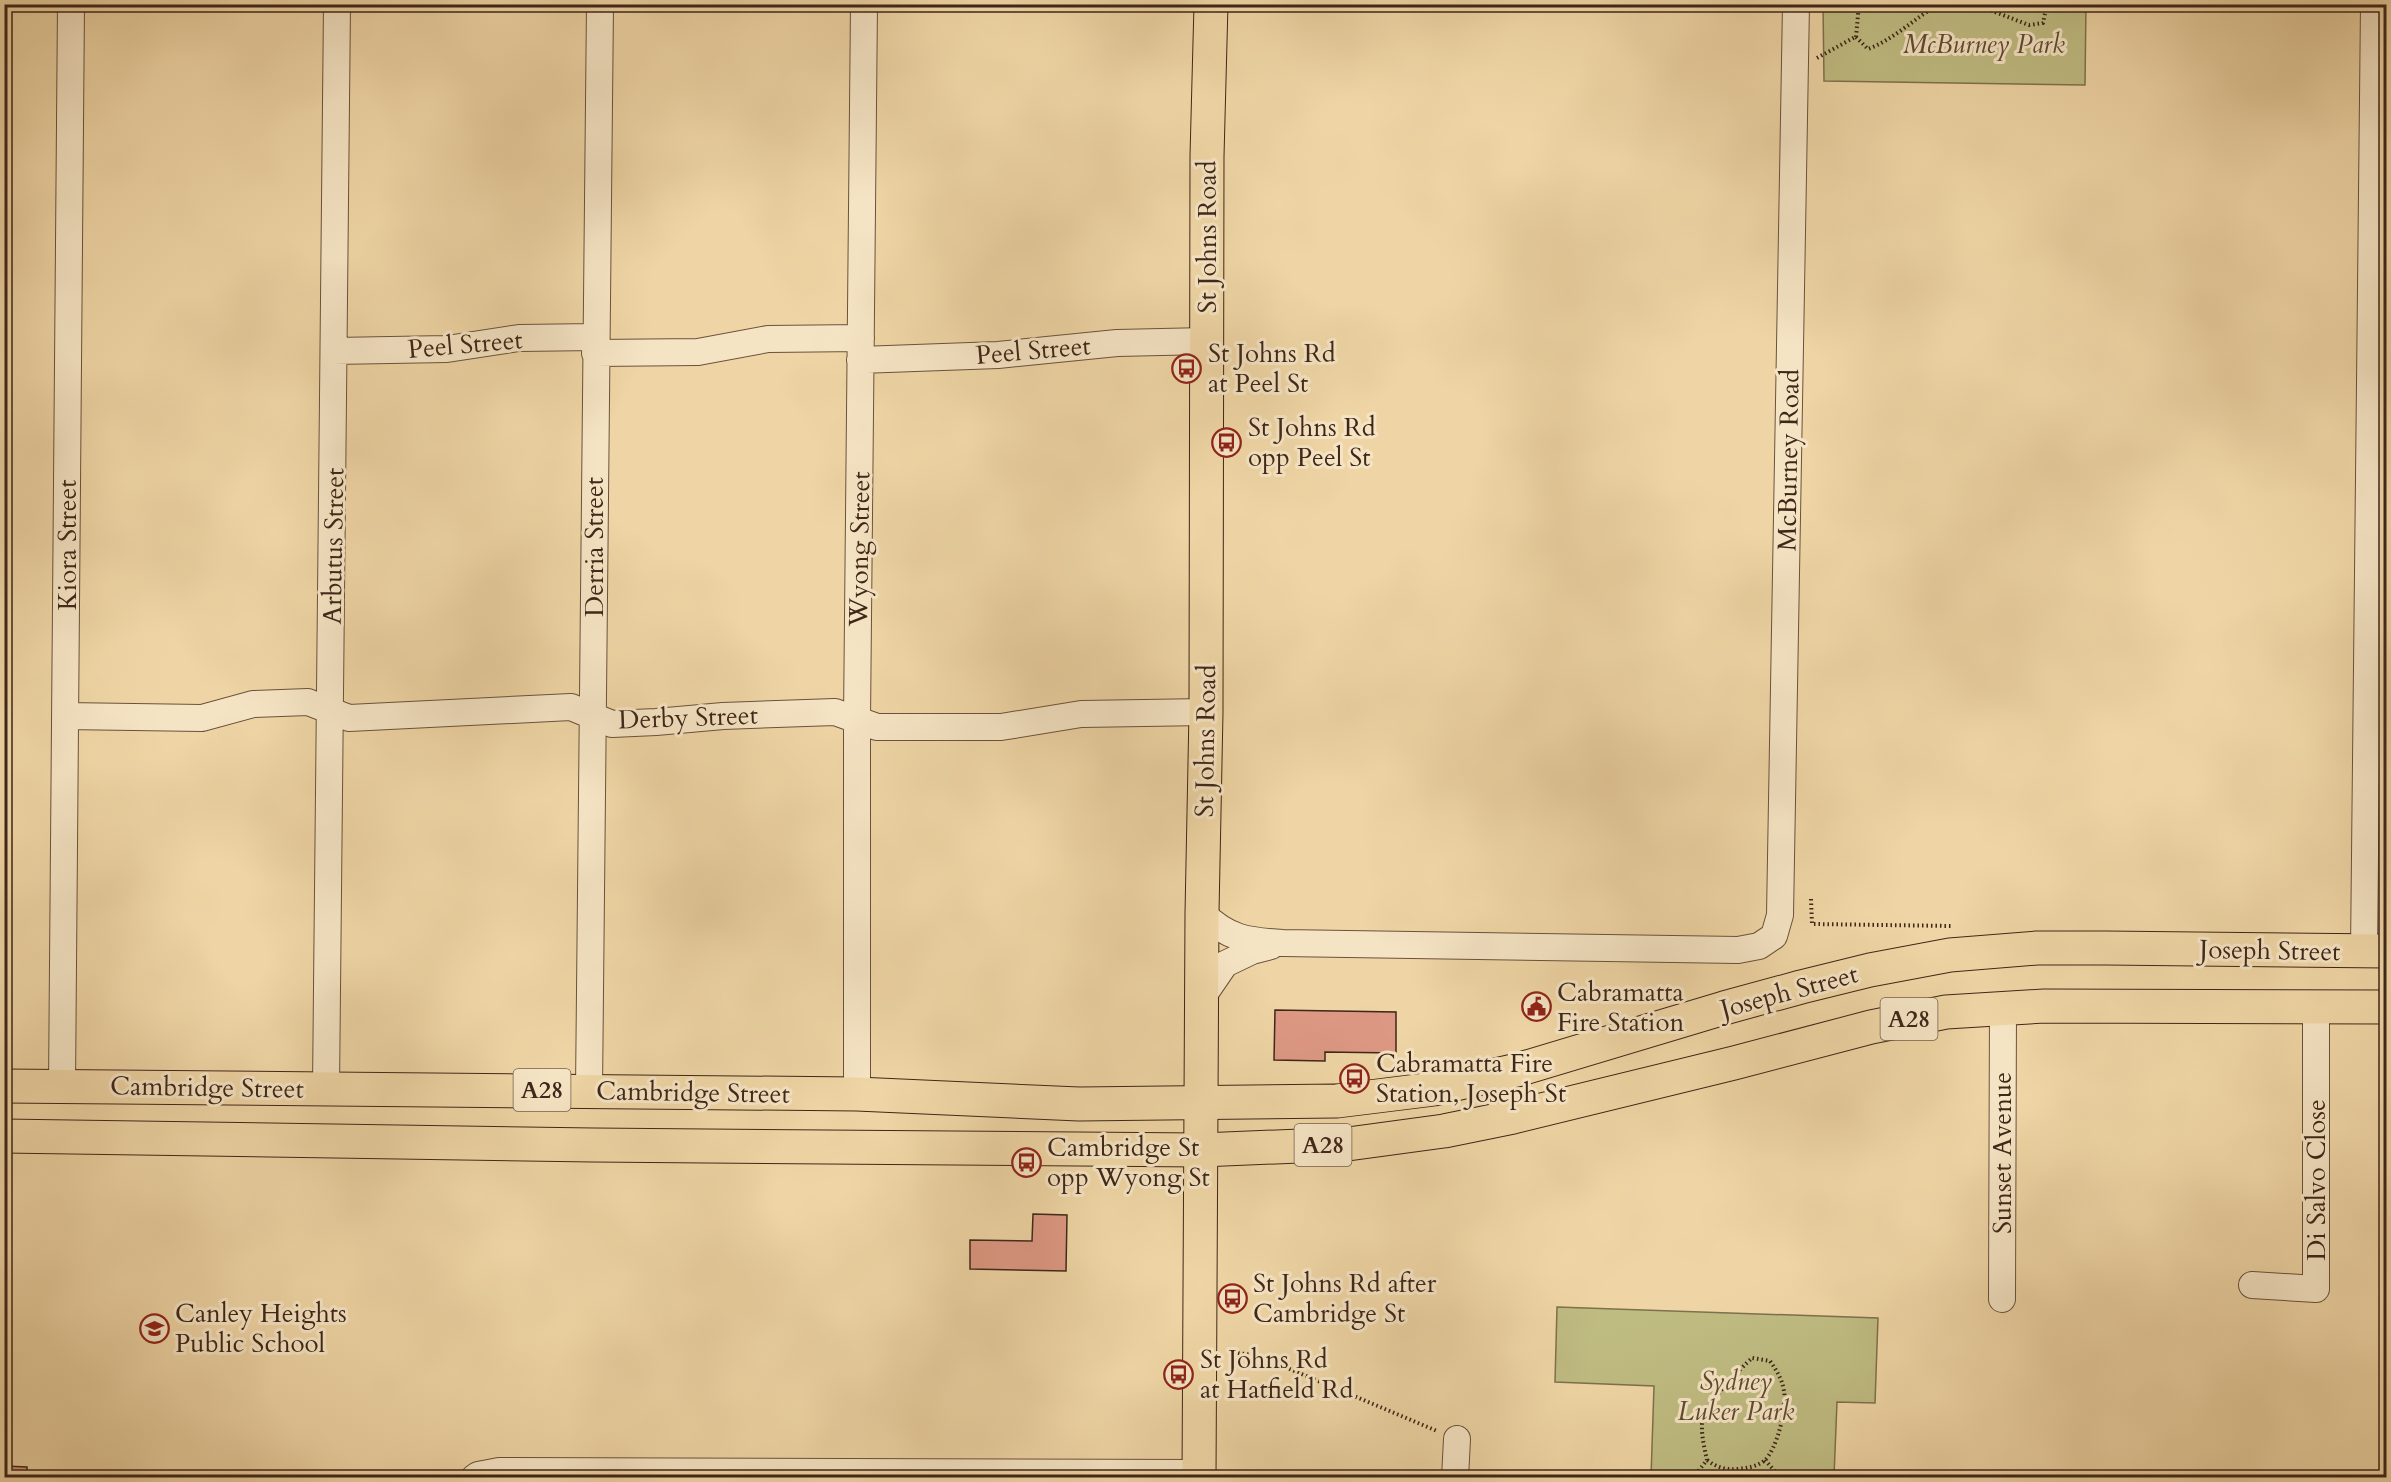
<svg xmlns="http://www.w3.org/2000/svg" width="2391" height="1482" viewBox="0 0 2391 1482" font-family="Cardo,serif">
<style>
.green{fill:#bfbc82;stroke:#7e714e;stroke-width:1.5}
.building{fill:#dd9883;stroke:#3e2619;stroke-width:1.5}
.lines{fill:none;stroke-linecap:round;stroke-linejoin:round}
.minor-casing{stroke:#6a523c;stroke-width:28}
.major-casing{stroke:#3e2619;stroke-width:35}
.highway-casing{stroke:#3e2619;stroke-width:35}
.path{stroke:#3e2619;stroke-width:4;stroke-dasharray:1.5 3;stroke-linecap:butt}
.minor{stroke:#f5e4c4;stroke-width:26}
.major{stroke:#efd5a5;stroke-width:33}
.highway{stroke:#efd5a5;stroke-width:33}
.labels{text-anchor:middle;stroke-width:6;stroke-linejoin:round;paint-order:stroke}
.shield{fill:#f5e4c4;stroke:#755f4c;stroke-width:1.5}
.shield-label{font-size:24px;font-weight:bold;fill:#3e2619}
.park-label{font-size:26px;font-style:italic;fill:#5e4c33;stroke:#f5e4c4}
.street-label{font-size:26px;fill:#3e2619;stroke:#f5e4c4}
.poi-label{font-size:26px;fill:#3e2619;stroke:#f5e4c4;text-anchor:start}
</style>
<rect width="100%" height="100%" fill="#efd5a5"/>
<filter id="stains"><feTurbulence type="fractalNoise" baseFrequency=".00333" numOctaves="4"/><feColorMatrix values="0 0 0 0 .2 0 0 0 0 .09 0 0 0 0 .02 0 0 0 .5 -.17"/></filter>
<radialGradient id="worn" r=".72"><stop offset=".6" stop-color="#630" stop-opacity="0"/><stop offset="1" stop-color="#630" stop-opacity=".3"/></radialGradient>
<path class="green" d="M1823,5H2086L2085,85L1824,81Z
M1557,1307L1878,1318L1875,1403L1837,1402L1834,1477H1651L1654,1386L1555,1382Z"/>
<path class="building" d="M1275,1010L1396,1012V1053L1325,1052V1061L1274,1060Z
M1033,1214L1067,1215L1066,1271L970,1269V1240L1032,1241Z
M4,1466L27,1467V1478H4Z"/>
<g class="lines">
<defs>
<path id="minor" d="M334,351L447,349L519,338L595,337
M595,353L698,352L768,339L861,338
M860,360L998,355L1117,343L1206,341
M65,716L202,718L253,704L308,702L349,718L571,707L612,724L656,722L723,716L835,712L877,727H1001L1081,714L1206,712
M1202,913C1228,939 1248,941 1283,943L1738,950L1759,946L1774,936L1780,915L1796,4
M2364,951L2374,4
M1201,999L1225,964L1252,951L1271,946
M62,1086L71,4
M326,1088L337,4
M589,1090L600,4
M857,1094V720L864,4
M2252,1285L2316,1289V1006
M2002,1299L2003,1008
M474,1478L478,1475L499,1471L1199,1473
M1455,1478L1457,1439"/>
<path id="major" d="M1199,1478L1202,913L1206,712L1207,156L1211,4"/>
<path id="highway" d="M4,1086L857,1094L1079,1104L1337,1101L1434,1089L1517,1070L1724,1008L1801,987L1870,970L1950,955L2037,948H2106L2386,951
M4,1136L593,1145L1201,1150L1348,1144L1444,1131L1513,1117L1734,1063L1871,1027L1946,1012L2044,1006L2386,1007"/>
</defs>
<use href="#minor" class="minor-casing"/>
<use href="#major" class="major-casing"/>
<use href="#highway" class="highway-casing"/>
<path class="path" d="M1974,4L2029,25L2043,23L2047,4
M1819,5L1859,7
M1856,37L1868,49C1893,40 1915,18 1939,4
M1856,37L1859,4
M1817,58L1855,37
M1811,899L1812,924L1953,926
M1238,1353L1259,1356L1437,1431
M1765,1460L1781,1478
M1693,1478L1707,1460C1704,1446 1700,1431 1703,1417C1705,1405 1741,1368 1752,1358L1770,1361C1777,1371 1782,1379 1784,1391C1787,1408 1777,1450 1764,1461C1756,1467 1747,1468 1737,1469C1725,1470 1716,1467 1707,1460"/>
<use href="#minor" class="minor"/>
<use href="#major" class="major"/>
<use href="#highway" class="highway"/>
</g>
<defs>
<symbol id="bus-ring" viewBox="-11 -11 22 22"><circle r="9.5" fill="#f5e4c4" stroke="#8f2418" stroke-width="1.5"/><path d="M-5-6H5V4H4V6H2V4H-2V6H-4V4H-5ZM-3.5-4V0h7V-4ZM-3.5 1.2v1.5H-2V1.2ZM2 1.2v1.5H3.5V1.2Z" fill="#8f2418"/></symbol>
<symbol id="civic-ring" viewBox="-11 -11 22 22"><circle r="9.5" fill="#f5e4c4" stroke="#8f2418" stroke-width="1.5"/><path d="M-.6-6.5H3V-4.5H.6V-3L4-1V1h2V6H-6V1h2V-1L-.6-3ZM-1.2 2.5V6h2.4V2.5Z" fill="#8f2418"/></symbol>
<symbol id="school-ring" viewBox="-11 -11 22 22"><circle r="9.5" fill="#f5e4c4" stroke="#8f2418" stroke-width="1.5"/><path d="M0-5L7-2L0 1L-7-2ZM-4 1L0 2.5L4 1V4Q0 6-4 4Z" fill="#8f2418"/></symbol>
</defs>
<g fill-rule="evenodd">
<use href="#bus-ring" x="1170" y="352" width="33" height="33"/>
<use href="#bus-ring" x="1210" y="426" width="33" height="33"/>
<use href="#civic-ring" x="1520" y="990" width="33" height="33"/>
<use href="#bus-ring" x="1338" y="1062" width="33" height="33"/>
<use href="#bus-ring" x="1010" y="1146" width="33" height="33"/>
<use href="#bus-ring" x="1216" y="1282" width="33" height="33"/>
<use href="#school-ring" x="138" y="1312" width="33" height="33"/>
<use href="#bus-ring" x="1162" y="1358" width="33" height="33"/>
</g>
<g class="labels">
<g class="shield">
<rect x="1880.5" y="998" width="57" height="42" rx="4.5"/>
<rect x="513.5" y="1069" width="57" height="42" rx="4.5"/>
<rect x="1294.5" y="1124" width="57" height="42" rx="4.5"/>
</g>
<g class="shield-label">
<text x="1909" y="1027">A28</text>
<text x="542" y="1098">A28</text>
<text x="1323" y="1153">A28</text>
</g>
<g class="park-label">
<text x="1984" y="53">McBurney Park</text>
<text x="1736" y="1390">Sydney<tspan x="1736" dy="30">Luker Park</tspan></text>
</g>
<g class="street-label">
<text transform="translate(1207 237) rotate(-90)" y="9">St Johns Road</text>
<text transform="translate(465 344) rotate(-5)" y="9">Peel Street</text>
<text transform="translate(1033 350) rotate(-5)" y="9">Peel Street</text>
<text transform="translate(1788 460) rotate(-89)" y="9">McBurney Road</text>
<text transform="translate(67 545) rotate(-90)" y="9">Kiora Street</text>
<text transform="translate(333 546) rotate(-89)" y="9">Arbutus Street</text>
<text transform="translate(594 547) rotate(-90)" y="9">Derria Street</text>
<text transform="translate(859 549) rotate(-89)" y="9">Wyong Street</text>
<text transform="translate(688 717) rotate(-2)" y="9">Derby Street</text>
<text transform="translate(1205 741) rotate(-89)" y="9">St Johns Road</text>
<text transform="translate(2270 950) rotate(1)" y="9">Joseph Street</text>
<text transform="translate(1789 991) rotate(-15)" y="9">Joseph Street</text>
<text transform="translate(207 1087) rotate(1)" y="9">Cambridge Street</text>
<text transform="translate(693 1092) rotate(1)" y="9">Cambridge Street</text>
<text transform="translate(2002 1153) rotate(-90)" y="9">Sunset Avenue</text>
<text transform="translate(2316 1180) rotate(-90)" y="9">Di Salvo Close</text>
</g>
<g class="poi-label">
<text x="1208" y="362">St Johns Rd<tspan x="1208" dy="30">at Peel St</tspan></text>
<text x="1248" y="436">St Johns Rd<tspan x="1248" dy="30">opp Peel St</tspan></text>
<text x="1557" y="1001">Cabramatta<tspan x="1557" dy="30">Fire Station</tspan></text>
<text x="1376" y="1072">Cabramatta Fire<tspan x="1376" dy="30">Station, Joseph St</tspan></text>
<text x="1047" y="1156">Cambridge St<tspan x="1047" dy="30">opp Wyong St</tspan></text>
<text x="1253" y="1292">St Johns Rd after<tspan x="1253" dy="30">Cambridge St</tspan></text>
<text x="175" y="1322">Canley Heights<tspan x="175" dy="30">Public School</tspan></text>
<text x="1200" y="1368">St Johns Rd<tspan x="1200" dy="30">at Hatfield Rd</tspan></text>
</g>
</g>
<rect width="2391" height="1482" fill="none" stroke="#efd5a5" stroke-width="24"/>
<rect x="6" y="6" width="2379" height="1470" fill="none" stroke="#3e2619" stroke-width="3"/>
<rect x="12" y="12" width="2367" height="1458" fill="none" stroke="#3e2619" stroke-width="1.5"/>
<rect width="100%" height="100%" filter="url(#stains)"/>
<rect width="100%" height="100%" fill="url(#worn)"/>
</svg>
